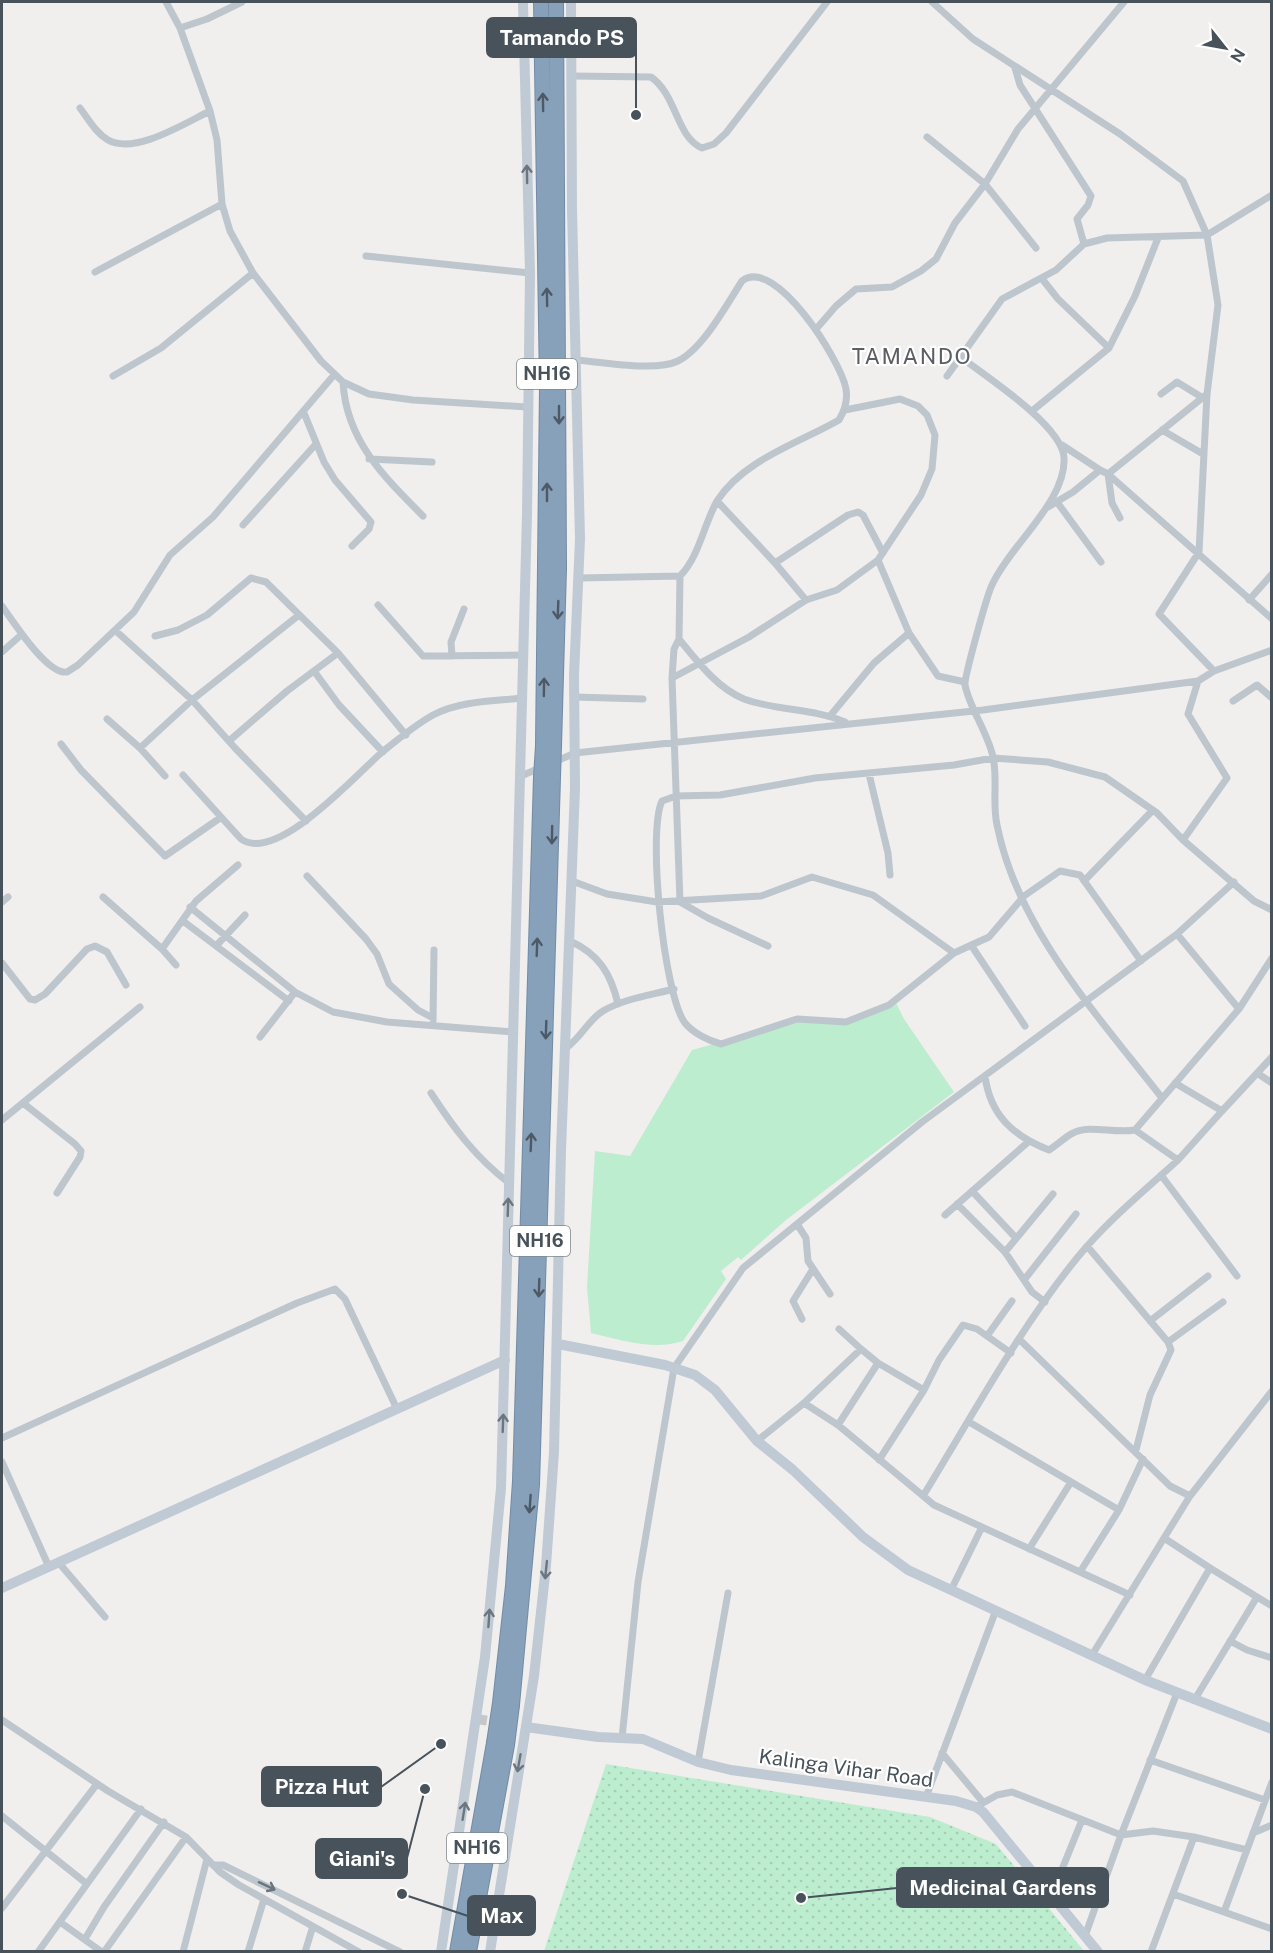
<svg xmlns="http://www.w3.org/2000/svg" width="1273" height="1953" viewBox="0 0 1273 1953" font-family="'Public Sans',sans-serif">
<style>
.grass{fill:url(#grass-dots)}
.pitch{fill:#bdedcf}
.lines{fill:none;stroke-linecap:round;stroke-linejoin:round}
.secondary-tunnel{stroke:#c6c7c9;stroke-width:10;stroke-dasharray:10 5;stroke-linecap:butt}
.highway-casing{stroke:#728ca7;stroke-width:16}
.street{stroke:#bdc6cd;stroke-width:7}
.secondary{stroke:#bfcad4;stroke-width:10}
.highway{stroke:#87a1bb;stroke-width:14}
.highway-bridge-casing{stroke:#728ca7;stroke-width:16;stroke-linecap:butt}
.highway-bridge{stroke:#87a1bb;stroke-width:14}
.oneway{stroke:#4d5a65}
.oneway2{stroke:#6b767f}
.oneway3{stroke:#6a757d}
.labels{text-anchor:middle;stroke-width:4.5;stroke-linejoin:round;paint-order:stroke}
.shield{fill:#fff;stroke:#7e868c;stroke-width:1.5}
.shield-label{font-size:18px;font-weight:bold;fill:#47525b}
.street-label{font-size:20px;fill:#47525b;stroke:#fff}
.quarter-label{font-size:22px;letter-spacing:1.5px;fill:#5b5e63;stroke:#fff}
.leader{fill:none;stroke:#47525b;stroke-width:2}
.callout-dot{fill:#47525b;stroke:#fff;stroke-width:2}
.callout{fill:#47525b;stroke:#47525b;stroke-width:2}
.callout-label{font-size:21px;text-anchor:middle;font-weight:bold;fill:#fff}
</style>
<defs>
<pattern id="grass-dots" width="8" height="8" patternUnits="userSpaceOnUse" patternTransform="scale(1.5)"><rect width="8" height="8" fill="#bdedcf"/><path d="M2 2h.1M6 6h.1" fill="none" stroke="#a4cdb4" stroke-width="1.8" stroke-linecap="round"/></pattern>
</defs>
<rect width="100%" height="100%" fill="#f1eeee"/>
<path class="grass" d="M606,1764L930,1817L996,1844L1084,1951H544Z"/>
<path class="pitch" d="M896,1003L904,1019L954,1092L786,1220L741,1260L738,1257L721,1271L726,1279L683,1341C654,1351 621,1340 591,1333L587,1287L595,1151L630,1156L692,1050L798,1021L849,1024Z"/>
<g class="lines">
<path class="secondary-tunnel" d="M477,1719L526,1727"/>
<defs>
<path id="highway" d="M541,2L547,387L543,746
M554,746L559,568L556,2
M500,1703L513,1586L520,1481L541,777
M512,1705L532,1485L553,777
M457,1952L494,1743
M469,1952L507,1745"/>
</defs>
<use href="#highway" class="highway-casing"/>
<path class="street" d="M166,2L180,28L210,111L217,140L222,204L230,231L253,273L321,361L343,382L369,394L413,400L527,407
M932,2L973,39L1120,134L1183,181L1207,235L1218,305L1207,394L1199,552L1159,614L1214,671
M180,28L207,19L242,2
M1015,68L1020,85L1091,196L1088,205L1077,219L1084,244
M572,76L651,77C677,95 676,137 702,148L714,144L726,133L827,2
M80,108C89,120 96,133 108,140C135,155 185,123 210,111
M927,137L985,184L1036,248
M366,256L530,273
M95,272L222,204
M1043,280L1058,299L1109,348
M817,328L836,306L856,289L892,287L921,271L936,259L955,223L985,184L1018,129L1124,2
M962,358C988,378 1061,425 1064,457C1067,501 1010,545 992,585C987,595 964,678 965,685C969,707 988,733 993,757C998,779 992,803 997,825C1017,928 1099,1017 1162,1098
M576,360C603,362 655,372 678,361C703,349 727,304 742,281C775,255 841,361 846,389C848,401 845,410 839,420C799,443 743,460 717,501C704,524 699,557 680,576L579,578
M113,376L161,348L253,273
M947,376L1002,299L1056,270L1084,244L1107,238L1207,235L1272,195
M343,382C346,440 384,477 423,516
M1161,394L1177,382L1203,398
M1032,411L1109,348L1135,296L1158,238
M304,413L324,462L335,480L371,522L369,529L352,546
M1162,430L1203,454
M1062,445L1100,470
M369,459L432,462
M717,501L775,563L806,600
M1057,502L1101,562
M1048,507L1073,492L1100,470L1108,474L1272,619
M1120,518L1112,503L1108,474L1207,394
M243,525L316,444
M878,560L909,633L938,676L965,682
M775,563L848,515L858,512L863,515L883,553
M680,576L679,639L674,649L672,678L680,902L708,918L768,946
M1249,600L1272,574
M378,605L423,656L524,655
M2,606C13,621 47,675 67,672L78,665L134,612L170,555L213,517L334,375
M116,631L192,700L235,748L306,821
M155,636L178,630L207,615L251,578L266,582L338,653L406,735
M679,639C697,661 717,688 744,699C777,711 813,708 845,722
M2,652L21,635
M452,656L451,642L464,609
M314,671L339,705L383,752
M672,678L749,637L806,600L837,590L878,560L921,495L932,469L935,435L927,415L918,406L900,399L845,410
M574,697L643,699
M1233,701L1257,685L1272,698
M830,716L874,663L909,633
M107,719L140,748L165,776
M229,741L287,691L338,653
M61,744L81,770L165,856L220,818
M140,748L192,700L299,615
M552,763L575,753L983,710L1198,681L1214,671L1272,650
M869,774L888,853L890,875
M183,775L241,839C276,864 355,776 381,753C397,740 415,725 433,715C459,701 493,701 523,698
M521,776L542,767
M1183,840L1227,778L1188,714L1198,681
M307,876L366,939L377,954L389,984L418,1010L433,1018
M572,881L607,894L657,902L761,896L812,877L873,895L954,953L989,937L1024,896L1060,871L1080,875L1141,961
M1084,881L1153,810
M103,897L162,949L176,965
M2,902L8,897
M190,907L295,992L333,1012L387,1022L513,1032
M183,921L289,1001
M1177,934L1239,1009
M570,941C599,954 611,974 618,1004
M971,945L1025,1026
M216,946L245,915
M162,949L196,901L238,865
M954,953L889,1005L846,1022L797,1019L721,1044C709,1041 693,1033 685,1023C664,996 647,832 662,801L676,796L720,795L815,778L954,765L993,758L1048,762L1105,777L1157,813L1183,840L1254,901L1272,910
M2,963L30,999L35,1000L45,994L87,949L95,946L107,952L126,985
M433,1021L434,950
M260,1037L295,992
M566,1048C581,1038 588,1020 603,1011C623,999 651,995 674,989
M1257,1073L1272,1083
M985,1076C990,1115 1013,1136 1049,1150C1057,1145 1065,1137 1073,1133C1090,1124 1114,1134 1135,1130L1239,1009L1272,958
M1175,1083L1222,1111L1178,1160
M431,1093C453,1127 476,1158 509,1183
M23,1103L75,1144L81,1151L80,1157L57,1193
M1222,1111L1272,1057
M2,1120L140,1007
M1161,1175L1237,1276
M972,1191L1015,1237
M957,1204L1005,1252L1032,1292L1045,1302
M945,1215L1028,1142
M797,1224L806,1238L808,1261L830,1294
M1087,1246L1168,1342L1171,1350L1150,1395L1136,1450
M1005,1252L1053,1194
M1024,1280L1076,1214
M802,1319L793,1301L813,1269
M1150,1321L1208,1276
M839,1329L861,1349
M987,1336L1012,1301
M1020,1340L1170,1486L1190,1496L1164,1538
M1168,1342L1223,1302
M878,1363L924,1390L879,1460
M924,1390L939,1360L963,1325L977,1329L1011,1353
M804,1403L838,1425L934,1505L1130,1595
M969,1422L1119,1510
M2,1438L297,1303L335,1289L345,1299L397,1409
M757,1441L804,1403L861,1349L878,1363L838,1425
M2,1462L49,1567
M923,1496C971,1418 1019,1329 1077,1258C1107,1221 1143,1192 1178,1160L1135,1130
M1190,1496L1272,1391
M1029,1549L1071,1482
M59,1563L105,1617
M1080,1572L1119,1510L1143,1459
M951,1590L982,1527
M1230,1641L1247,1650L1272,1658
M1092,1655L1164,1538L1210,1568
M1145,1680L1210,1568L1257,1597
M1195,1699L1257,1597L1272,1606
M2,1720L108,1791L186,1837L220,1872L239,1885L359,1952
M622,1738L638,1582L674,1368L743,1268L922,1122L1177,934L1234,882
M942,1753L982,1801
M1150,1760L1265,1800
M698,1762L728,1593
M926,1797L996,1610
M976,1807L997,1795L1012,1792L1121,1835L1153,1831L1194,1837L1151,1952
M2,1816L87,1884
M1082,1820L1056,1884L1098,1900
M1253,1833L1272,1825
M1194,1837L1247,1850
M213,1865H223L400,1952
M1173,1894L1272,1929
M2,1908L97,1784
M1224,1912L1272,1782
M60,1922L102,1952
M1085,1936L1121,1835L1177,1693
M85,1939L104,1907L164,1822
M38,1952L141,1809
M104,1952L186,1837
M183,1952L207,1859
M248,1952L264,1899
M305,1952L313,1926"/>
<path class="secondary" d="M558,1344L665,1365L695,1375L715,1390L757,1441L793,1470L863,1537L908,1570L1145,1680L1272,1729
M2,1588L505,1360
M526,1727L598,1737L643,1739L698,1762L731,1770L956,1801L976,1807L983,1812L1098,1952
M441,1952L485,1657L501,1488L527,514L530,273L523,2
M490,1952L534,1676L546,1566L554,1452L561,1150L575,788L574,675L580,539L572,210L571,2"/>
<use href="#highway" class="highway"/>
<defs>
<path id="highway-bridge" d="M541,777L543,746
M553,777L554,746
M494,1743L500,1703
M507,1745L512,1705"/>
</defs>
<use href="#highway-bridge" class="highway-bridge-casing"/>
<use href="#highway-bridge" class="highway-bridge"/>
</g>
<defs><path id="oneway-shaft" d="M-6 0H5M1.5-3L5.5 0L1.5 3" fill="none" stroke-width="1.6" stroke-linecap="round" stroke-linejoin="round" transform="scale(1.5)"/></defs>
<g class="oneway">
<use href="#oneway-shaft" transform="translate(543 102) rotate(-91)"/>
<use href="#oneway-shaft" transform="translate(547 297) rotate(-91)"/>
<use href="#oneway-shaft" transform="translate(559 415) rotate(90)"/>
<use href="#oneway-shaft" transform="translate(547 492) rotate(-90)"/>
<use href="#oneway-shaft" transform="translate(558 610) rotate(92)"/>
<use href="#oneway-shaft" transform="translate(544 687) rotate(-89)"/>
<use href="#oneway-shaft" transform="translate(552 835) rotate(91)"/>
<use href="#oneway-shaft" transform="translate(537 947) rotate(-88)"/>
<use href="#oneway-shaft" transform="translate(546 1030) rotate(92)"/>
<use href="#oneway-shaft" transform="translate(531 1142) rotate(-88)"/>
<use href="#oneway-shaft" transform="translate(539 1288) rotate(92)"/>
<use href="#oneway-shaft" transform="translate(530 1504) rotate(94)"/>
</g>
<g class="oneway2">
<use href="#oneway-shaft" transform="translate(527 174) rotate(-91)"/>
<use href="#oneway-shaft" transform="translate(508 1207) rotate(-88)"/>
<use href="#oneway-shaft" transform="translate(503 1423) rotate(-88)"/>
<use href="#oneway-shaft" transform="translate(546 1570) rotate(96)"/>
<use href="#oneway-shaft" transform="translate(489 1618) rotate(-86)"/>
<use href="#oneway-shaft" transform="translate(519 1763) rotate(100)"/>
<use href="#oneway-shaft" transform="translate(464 1811) rotate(-81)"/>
</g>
<use class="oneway3" href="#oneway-shaft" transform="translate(267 1886) rotate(25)"/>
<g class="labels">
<g class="shield">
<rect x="517" y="359" width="60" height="30" rx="4.5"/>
<rect x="510" y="1226" width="60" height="30" rx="4.5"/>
<rect x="447" y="1833" width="60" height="30" rx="4.5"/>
</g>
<g class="shield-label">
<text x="547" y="380">NH16</text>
<text x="540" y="1247">NH16</text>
<text x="477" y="1854">NH16</text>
</g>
<g class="street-label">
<text transform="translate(846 1768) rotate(8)" y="7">Kalinga Vihar Road</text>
</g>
<g class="quarter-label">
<text x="912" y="364">TAMANDO</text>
</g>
</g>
<path class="leader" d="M636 115L636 38M441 1744L381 1787M425 1789L407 1858M801 1898L897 1888M402 1894L468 1916"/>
<g class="callout-dot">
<circle cx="636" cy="115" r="6"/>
<circle cx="441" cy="1744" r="6"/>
<circle cx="425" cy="1789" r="6"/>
<circle cx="801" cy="1898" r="6"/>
<circle cx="402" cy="1894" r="6"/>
</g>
<g class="callout">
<rect x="487" y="18" width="149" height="39" rx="6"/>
<rect x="262" y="1767" width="119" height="39" rx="6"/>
<rect x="316" y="1839" width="91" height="39" rx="6"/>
<rect x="897" y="1868" width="211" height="39" rx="6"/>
<rect x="468" y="1896" width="67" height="39" rx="6"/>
</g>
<g class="callout-label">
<text x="562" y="45">Tamando PS</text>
<text x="322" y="1794">Pizza Hut</text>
<text x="362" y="1866">Giani's</text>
<text x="1003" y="1895">Medicinal Gardens</text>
<text x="502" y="1923">Max</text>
</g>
<rect width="1273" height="1953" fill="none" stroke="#47525b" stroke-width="6"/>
<g transform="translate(1225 48) rotate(121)" stroke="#ffffff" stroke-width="4.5" paint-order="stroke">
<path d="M0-4.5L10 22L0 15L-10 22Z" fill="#47525b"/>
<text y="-9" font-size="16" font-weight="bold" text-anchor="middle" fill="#47525b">N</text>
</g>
</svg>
